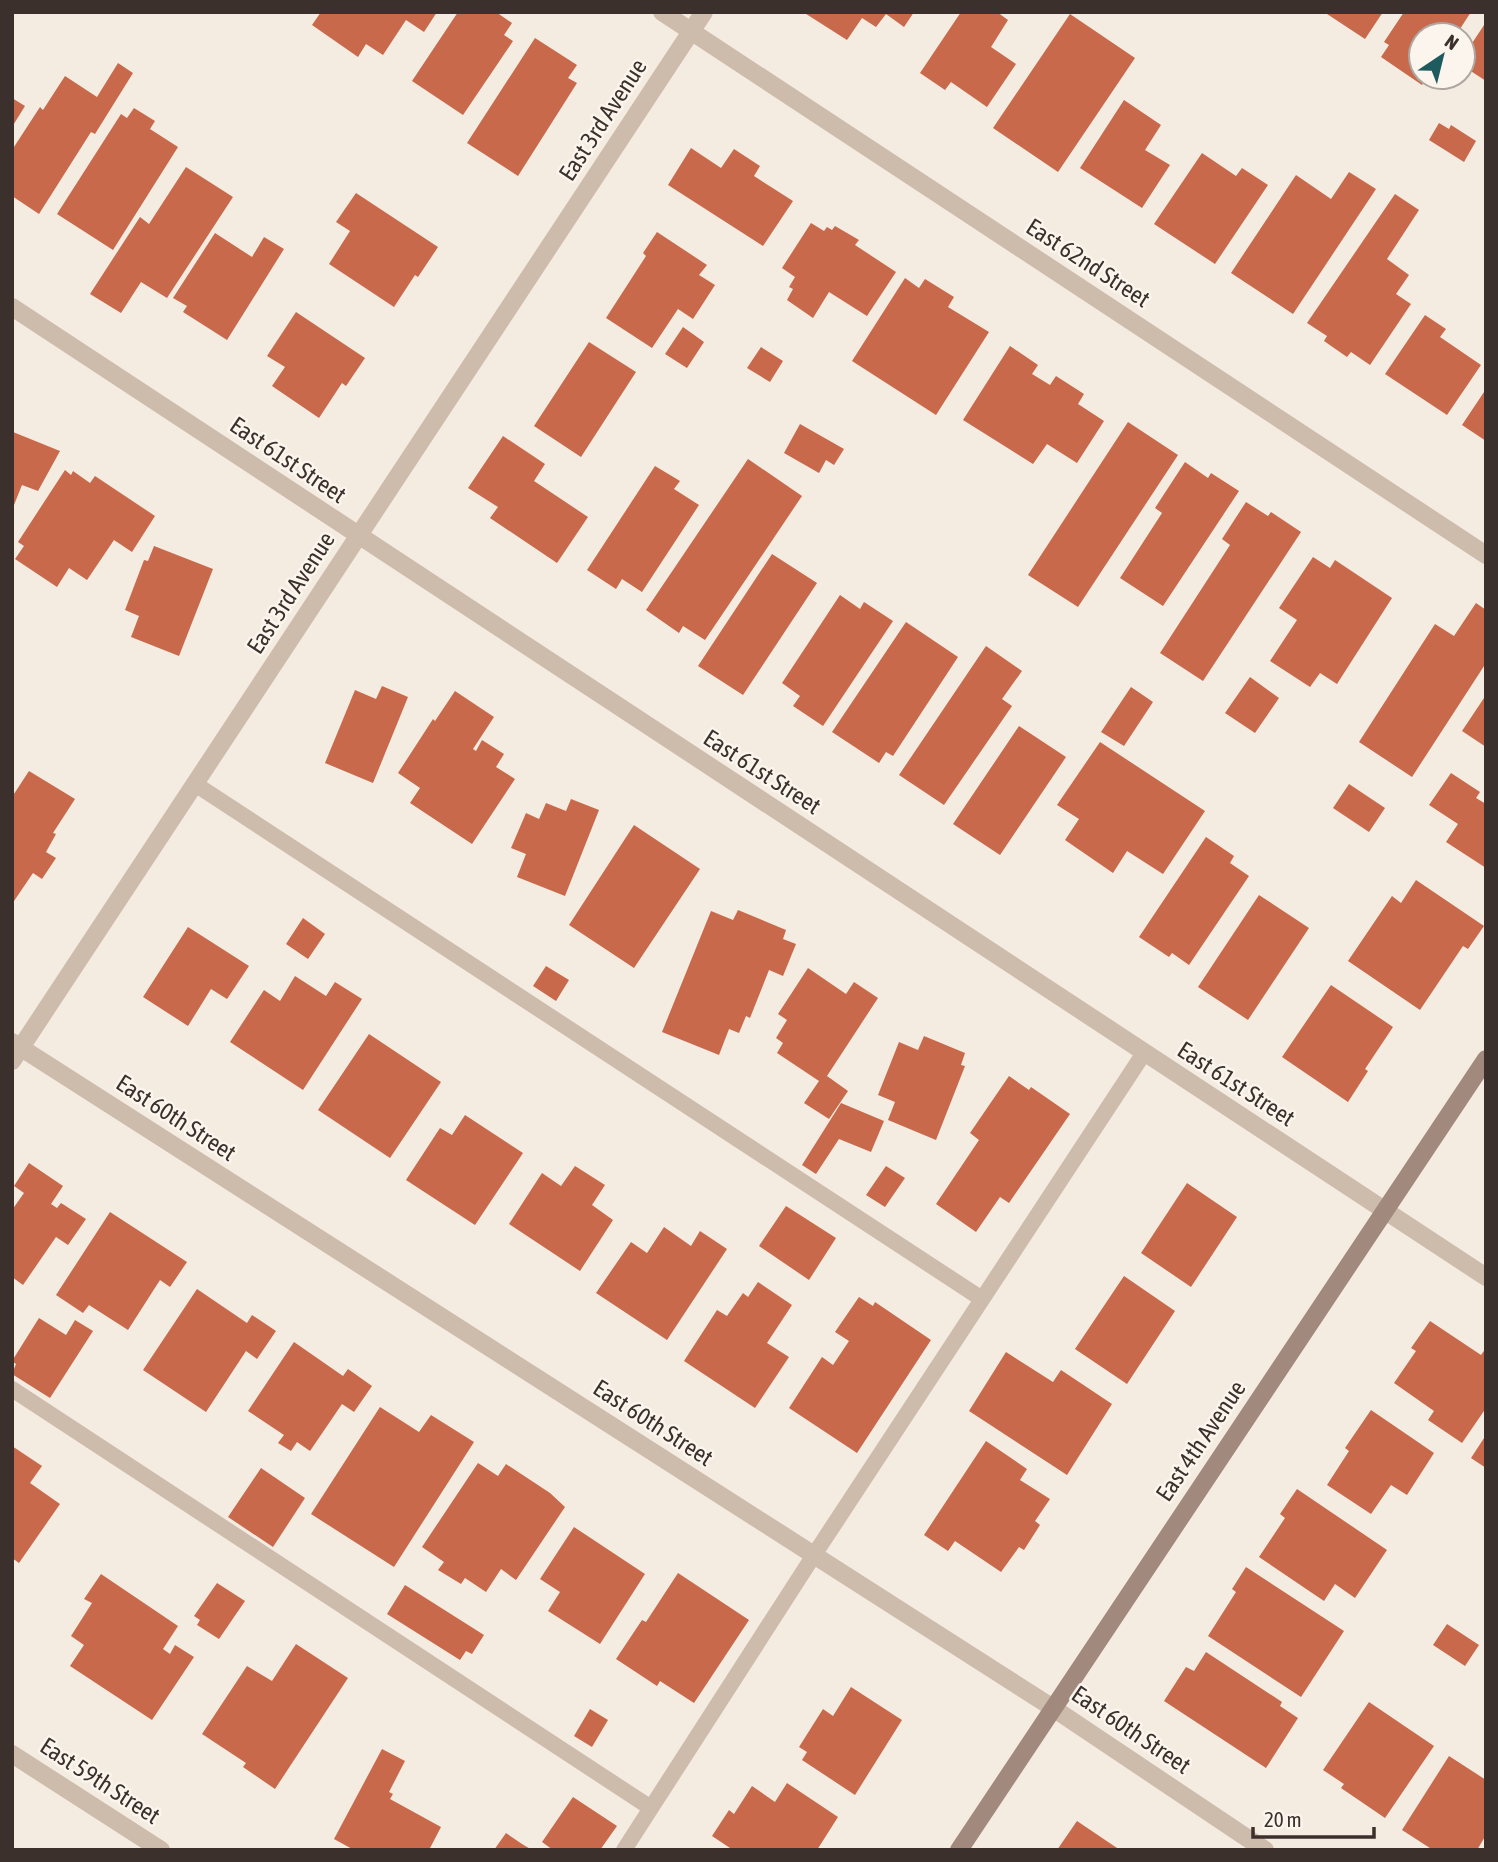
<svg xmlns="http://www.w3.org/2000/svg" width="1498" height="1862" viewBox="0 0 1498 1862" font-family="'Asap Condensed',sans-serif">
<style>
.building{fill:#c8694b}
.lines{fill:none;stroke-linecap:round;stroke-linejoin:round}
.service{stroke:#cdbbac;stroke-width:16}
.minor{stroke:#cdbbac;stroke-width:18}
.secondary{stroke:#a18a7d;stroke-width:18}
.labels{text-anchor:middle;stroke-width:5;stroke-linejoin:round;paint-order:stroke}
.street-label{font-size:24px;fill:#3b302b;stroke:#fbf5ee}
</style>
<rect width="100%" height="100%" fill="#f4ebe1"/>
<path class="building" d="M321,12H437L424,32L406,20L383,55L366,44L358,57L312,25Z
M458,12H496L512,23L504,35L513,41L463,115L412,81Z
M803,12H914L904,27L886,14L876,27L862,18L847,40Z
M961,12H997L1008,20L991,47L1016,64L987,107L951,82L945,90L920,73Z
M1324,12H1383L1365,39Z
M1404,12H1471L1456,35H1421V77H1427L1422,85L1381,57L1389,45L1384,42Z
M1070,14L1135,58L1058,172L993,128Z
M1486,22V81L1463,66V57Z
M535,38L577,65L568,78L577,83L518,176L467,143Z
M118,63L133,73L95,134L91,132L39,214L12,196V150L40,107L43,110L65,76L97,97Z
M12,98L25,106L12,127Z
M1124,100L1161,125L1145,150L1170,165L1142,208L1080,168Z
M134,108L155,121L150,129L178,147L113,250L57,214L121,114L127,118Z
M1439,123L1449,129L1451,125L1476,141L1464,162L1429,140Z
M691,148L721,168L734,149L760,166L754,176L793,201L763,246L668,185Z
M1202,153L1236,176L1242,168L1268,185L1215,264L1154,224Z
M186,167L233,197L167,298L141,282L121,313L90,294L140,217L149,224Z
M1349,172L1376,189L1293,314L1231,273L1296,175L1331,199Z
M356,193L438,247L418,277L415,275L394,307L329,264L350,231L336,222Z
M1395,194L1419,210L1387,259L1409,275L1396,294L1411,304L1370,365L1351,352L1347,357L1324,341L1327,336L1307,323Z
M811,223L824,231L827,227L832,230L835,226L859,240L855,245L896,272L867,316L829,292L813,318L787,300L793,289L789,287L795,277L782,268Z
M657,232L707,265L699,275L715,285L693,319L678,309L652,348L606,318L646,256L643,253Z
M215,233L252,257L264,237L284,249L227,340L183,312L187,306L173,298Z
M905,278L919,288L925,279L954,297L948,307L989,332L936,415L852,361Z
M296,312L365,358L346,386L342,383L319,418L272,386L285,367L267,356Z
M1425,315L1446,329L1440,337L1481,365L1447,415L1385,374Z
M683,327L704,342L687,368L665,354Z
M589,342L636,372L581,457L534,426Z
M1010,346L1038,365L1032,374L1050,385L1056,376L1084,394L1078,404L1104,421L1077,463L1047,444L1033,464L963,420Z
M761,347L783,361L770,382L747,368Z
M1486,389V441L1462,425Z
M1128,422L1178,455L1078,607L1028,575Z
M800,424L844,449L834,465L826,460L819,473L784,453Z
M13,432L60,451L38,491L22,485L12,510Z
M503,436L545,464L534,481L588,517L557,563L490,518L498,507L468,488Z
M748,459L802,496L705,640L683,626L679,633L646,610Z
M1185,462L1208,478L1211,473L1239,491L1163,606L1120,578L1162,513L1155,508Z
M655,466L680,481L674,489L699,505L642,592L622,579L616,589L587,570Z
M65,470L71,475L73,471L90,483L95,476L155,516L132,552L114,540L87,580L69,568L57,587L15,559L24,546L18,542Z
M1246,502L1268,516L1271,512L1301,532L1203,681L1160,653L1230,545L1222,539Z
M154,546L213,569L179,656L131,637L139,616L125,610L144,560L148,561Z
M772,554L817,583L743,695L698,666Z
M1313,557L1330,568L1335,560L1392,598L1337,684L1320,673L1310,687L1270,661L1297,620L1279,608Z
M840,595L860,609L864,602L893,621L823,726L793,706L800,696L782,683Z
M1476,603L1486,610V663L1412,777L1359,742L1435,624L1454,636Z
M906,622L958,657L893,756L886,752L879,763L832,732Z
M986,646L1022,671L1002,699L1012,706L944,805L899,775Z
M1250,677L1279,698L1255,733L1225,713Z
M382,686L408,697L373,783L325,763L355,690L376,699Z
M1131,687L1153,702L1124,746L1101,732Z
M455,691L494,717L473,749L476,751L482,740L504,754L496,767L515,779L472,844L410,803L420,788L398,773L433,719L435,721Z
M1486,695V747L1462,731Z
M1019,726L1066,757L1000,855L953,824Z
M1100,742L1205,811L1163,874L1127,851L1113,873L1065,840L1079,819L1057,805Z
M29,771L75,799L53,833L56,834L46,852L56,858L42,879L33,873L12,904V797Z
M1451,773L1480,792L1476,798L1486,804V868L1446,842L1458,824L1429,805Z
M1349,784L1385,808L1369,832L1333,808Z
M571,799L599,810L565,896L517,877L526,854L511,848L526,813L539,819L546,803L566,811Z
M634,825L700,869L634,968L569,925Z
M1206,837L1234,856L1230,863L1249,876L1189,965L1172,953L1169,957L1139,937Z
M1416,880L1484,926L1468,949L1463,946L1420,1010L1348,961L1392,896L1401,903Z
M1259,895L1309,928L1248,1020L1198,987Z
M738,910L786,930L783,939L796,944L783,976L769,970L750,1018L746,1016L739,1033L729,1029L719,1055L662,1032L711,911L733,920Z
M303,918L325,934L308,959L286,944Z
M188,927L249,966L227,999L211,989L188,1026L143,997Z
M546,966L569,980L556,1001L533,986Z
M808,968L846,994L854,982L878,998L827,1076L848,1091L829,1119L804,1103L819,1081L777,1053L783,1043L776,1038L787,1020L778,1014Z
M295,976L326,996L335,982L362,999L303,1090L230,1042L264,990L280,1001Z
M1331,985L1393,1027L1365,1069L1368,1071L1348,1102L1282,1057Z
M369,1034L441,1082L390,1158L318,1110Z
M924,1036L965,1053L961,1065L965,1066L936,1140L888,1120L895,1102L878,1095L899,1042L918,1050Z
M1009,1076L1029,1090L1031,1087L1070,1114L1009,1203L1000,1197L976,1232L936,1204L979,1140L970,1133Z
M841,1103L884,1121L871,1152L839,1139L816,1174L802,1165Z
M465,1115L523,1153L475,1225L406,1180L440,1128L452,1135Z
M29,1163L63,1186L51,1204L57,1208L61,1203L86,1219L68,1245L56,1237L23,1285L12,1277V1210L24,1193L14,1186Z
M575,1166L605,1185L592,1205L613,1220L580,1271L509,1224L542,1173L561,1186Z
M886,1166L905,1178L885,1207L866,1195Z
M1187,1183L1237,1217L1191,1287L1141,1253Z
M786,1206L836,1238L809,1280L759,1246Z
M110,1212L187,1262L170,1287L160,1280L128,1330L89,1305L83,1313L56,1295Z
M664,1227L691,1246L700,1231L727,1249L667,1340L596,1293L631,1242L647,1253Z
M1124,1276L1175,1311L1127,1384L1075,1349Z
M758,1282L792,1305L767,1343L789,1357L755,1408L684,1361L717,1310L727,1316L743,1293L748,1297Z
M197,1289L247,1323L252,1315L276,1331L257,1359L246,1351L206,1412L143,1370Z
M859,1297L873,1306L875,1302L931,1340L857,1453L789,1408L822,1357L833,1365L849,1341L835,1332Z
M39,1318L66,1335L75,1320L93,1331L50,1398L12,1374L16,1364L12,1361Z
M1430,1321L1481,1355L1486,1348V1408L1462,1443L1428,1420L1434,1411L1394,1383L1416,1351L1411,1348Z
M294,1342L343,1376L348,1369L372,1386L354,1412L342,1404L310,1451L297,1442L291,1451L278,1443L284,1435L248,1411Z
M1006,1352L1053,1382L1061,1370L1112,1404L1067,1475L969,1411Z
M380,1407L419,1432L431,1415L474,1442L394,1567L311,1514Z
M1371,1410L1434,1453L1407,1495L1391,1485L1371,1514L1327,1485L1349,1451L1345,1448Z
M1486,1435V1468L1471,1458Z
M986,1441L1027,1469L1020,1480L1050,1499L1035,1521L1040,1525L1024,1550L1019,1547L1001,1572L955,1541L948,1551L924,1535Z
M12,1446L42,1466L30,1483L60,1504L19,1563L12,1558Z
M478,1463L498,1476L506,1464L550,1493L565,1507L516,1580L501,1569L486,1592L465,1578L461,1584L438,1570L444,1562L422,1547Z
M261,1468L305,1498L273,1547L228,1517Z
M1297,1489L1387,1550L1355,1598L1335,1584L1324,1601L1259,1557L1285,1518L1280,1514Z
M574,1527L645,1574L600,1644L548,1611L560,1592L540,1579Z
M1246,1567L1344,1631L1301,1697L1208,1636L1236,1592L1232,1589Z
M678,1573L749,1620L694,1703L660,1681L657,1686L616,1659L642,1620L646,1622Z
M101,1574L178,1626L163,1649L170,1654L175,1645L194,1657L152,1720L70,1666L84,1645L71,1636L92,1603L84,1599Z
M217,1583L245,1601L219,1639L197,1625L200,1620L194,1616Z
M405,1585L484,1635L472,1654L466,1651L460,1660L387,1614Z
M1447,1624L1479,1645L1465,1666L1433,1645Z
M296,1644L348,1678L275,1789L243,1767L246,1763L202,1734L247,1666L272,1681Z
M1206,1652L1282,1702L1280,1706L1298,1718L1266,1768L1164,1701L1186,1667L1194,1671Z
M851,1687L902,1720L855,1795L802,1760L807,1752L799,1747L823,1709L833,1716Z
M1369,1702L1434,1746L1385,1818L1341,1788L1344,1784L1323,1770Z
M590,1709L608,1720L592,1747L574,1736Z
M382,1749L405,1761L389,1792L393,1794L390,1799L441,1827L429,1850H354L334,1839Z
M1449,1756L1486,1780V1835L1477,1850H1433L1402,1830Z
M787,1783L838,1817L817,1850H733L712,1836L729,1810L734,1814L752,1786L775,1802Z
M573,1797L617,1826L600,1850H553L542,1842Z
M1077,1821L1120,1850H1057Z
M506,1833L522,1844L532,1850H494Z"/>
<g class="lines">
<path class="service" d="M195,784L982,1299
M12,1389L651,1808
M624,1850L814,1555L1144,1053"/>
<path class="minor" d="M662,12L1486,555
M12,307L1486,1277
M12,1042L1053,1708L1265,1850
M12,1061L704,12
M12,1754L161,1850"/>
<path class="secondary" d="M959,1850L1486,1059"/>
</g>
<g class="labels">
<g class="street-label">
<text transform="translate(603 120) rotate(-57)" y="8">East 3rd Avenue</text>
<text transform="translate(1088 263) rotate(33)" y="8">East 62nd Street</text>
<text transform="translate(288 460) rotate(34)" y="8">East 61st Street</text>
<text transform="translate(291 593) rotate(-57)" y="8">East 3rd Avenue</text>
<text transform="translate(762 772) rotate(33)" y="8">East 61st Street</text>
<text transform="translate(1236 1084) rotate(33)" y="8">East 61st Street</text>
<text transform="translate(176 1118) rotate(33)" y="8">East 60th Street</text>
<text transform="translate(653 1423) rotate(33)" y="8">East 60th Street</text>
<text transform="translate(1201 1441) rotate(-56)" y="8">East 4th Avenue</text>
<text transform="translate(1131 1730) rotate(34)" y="8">East 60th Street</text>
<text transform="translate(100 1781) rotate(33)" y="8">East 59th Street</text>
</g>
</g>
<rect width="1498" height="1862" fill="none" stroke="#3b302b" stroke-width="28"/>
<g transform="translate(1442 56) rotate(35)"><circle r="33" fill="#fbf5ee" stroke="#aea6a0" stroke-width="2"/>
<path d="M0-5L12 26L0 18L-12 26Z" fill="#1f5a5e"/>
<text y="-10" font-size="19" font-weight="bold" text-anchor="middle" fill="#3b302b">N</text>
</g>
<path d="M1253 1827v10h121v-10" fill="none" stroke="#3b302b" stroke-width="3.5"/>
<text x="1264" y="1827" font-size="21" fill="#3b302b" stroke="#fbf5ee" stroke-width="5" paint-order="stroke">20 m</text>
</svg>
